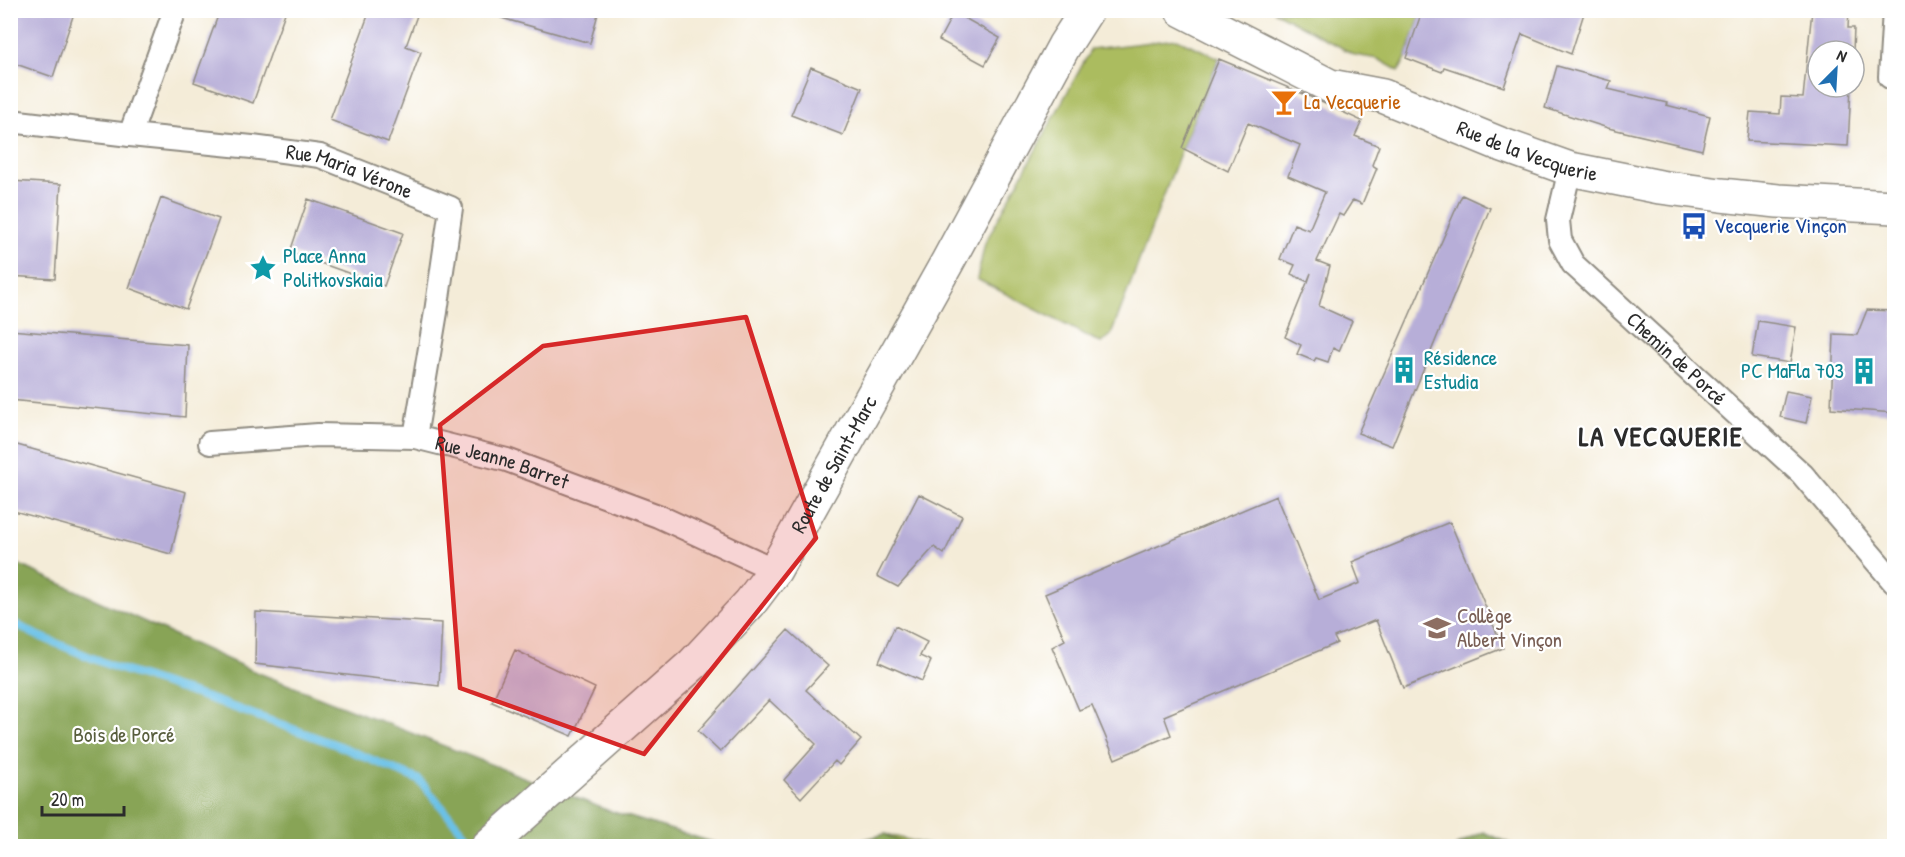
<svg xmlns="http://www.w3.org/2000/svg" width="1905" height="857" viewBox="0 0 1905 857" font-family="'Patrick Hand',sans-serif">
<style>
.green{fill:#abbc5f;stroke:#6b7445;stroke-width:1.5}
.forest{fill:#88a456;stroke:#5a6840;stroke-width:1.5}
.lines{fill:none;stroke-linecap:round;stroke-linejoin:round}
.stream{stroke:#6bc1e7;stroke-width:8}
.building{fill:#b7aed8}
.street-casing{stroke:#908c82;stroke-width:26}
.secondary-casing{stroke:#908c82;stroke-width:36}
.street{stroke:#fff;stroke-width:22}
.secondary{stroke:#fff;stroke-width:33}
.marked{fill:#d62828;fill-opacity:0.2;stroke:#d62828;stroke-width:4.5;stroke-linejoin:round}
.labels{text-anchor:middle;stroke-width:4.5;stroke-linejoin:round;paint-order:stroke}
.food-label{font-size:21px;fill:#c56008;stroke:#fff;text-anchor:start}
.street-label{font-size:21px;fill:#2b2b2b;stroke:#fff}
.transit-label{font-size:21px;fill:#164399;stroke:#fff;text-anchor:start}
.culture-label{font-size:21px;fill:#0d838f;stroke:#fff;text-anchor:start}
.education-label{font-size:21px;fill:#785e54;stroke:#fff;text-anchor:start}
.park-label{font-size:21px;fill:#585e3d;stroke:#fff}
.district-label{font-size:27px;font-weight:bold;letter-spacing:1.5px;fill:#2b2b2b;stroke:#fff}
</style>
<rect width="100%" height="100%" fill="#fff"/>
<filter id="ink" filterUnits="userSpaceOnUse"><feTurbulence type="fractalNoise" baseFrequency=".0167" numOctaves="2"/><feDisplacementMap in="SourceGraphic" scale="12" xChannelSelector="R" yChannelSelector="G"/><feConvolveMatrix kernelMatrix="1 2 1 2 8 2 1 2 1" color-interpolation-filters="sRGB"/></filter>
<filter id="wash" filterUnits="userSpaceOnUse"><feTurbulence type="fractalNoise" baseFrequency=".008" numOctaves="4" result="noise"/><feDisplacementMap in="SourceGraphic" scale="24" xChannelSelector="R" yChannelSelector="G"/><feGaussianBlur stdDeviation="1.35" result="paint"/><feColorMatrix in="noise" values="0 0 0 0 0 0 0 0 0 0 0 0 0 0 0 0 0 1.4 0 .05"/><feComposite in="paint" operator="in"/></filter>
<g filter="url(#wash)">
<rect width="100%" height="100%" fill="#f4ecd8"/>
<path class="green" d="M1274,11H1422L1406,58L1399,71L1378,59L1355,55Z
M1177,39L1219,58L1180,153L1111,335L1101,343L977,279L985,243L1091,49Z
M885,834L932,846H841Z"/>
<path class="forest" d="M11,561L251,670L607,810L725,846H11Z
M1483,832L1515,846H1455Z
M885,834L907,846H841Z"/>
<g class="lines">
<path class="stream" d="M10,621L34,634L114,667L213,700L337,745L419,780L475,846"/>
</g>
<g id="blocks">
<path class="building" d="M10,10H75L53,77L10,62Z
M220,10H286L253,103L194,82Z
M370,10H419L406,46L421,52L388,142L330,120Z
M499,10H599L590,43L498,17Z
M1425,10H1585L1571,54L1522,34L1504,87L1444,67L1442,72L1406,58L1421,14L1424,15Z
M1812,10H1849L1848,28H1854L1853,51H1818V87H1851L1848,146L1747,141L1750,112L1780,114L1781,97L1803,98Z
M954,12L1000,38L985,65L939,40Z
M1219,59L1306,95L1362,121L1355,136L1379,146L1372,165L1377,168L1362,204L1353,200L1343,216L1339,214L1317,261L1330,266L1319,306L1352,321L1339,351L1333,348L1328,362L1316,358L1314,361L1297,354L1301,345L1285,337L1311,273L1308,282L1291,274L1295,265L1280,259L1294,224L1309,230L1325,192L1288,176L1300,145L1248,123L1228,171L1182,148Z
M1557,66L1611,81L1608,89L1667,103L1666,105L1710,116L1702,150L1608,128L1545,108Z
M811,67L862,88L843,135L791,115Z
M10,181L61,184L55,279L10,276Z
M1462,195L1490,208L1392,446L1358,433Z
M161,198L219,219L186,309L129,288Z
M308,199L403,233L384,286L290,252Z
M1867,310L1894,311V413L1831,408L1834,334L1857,335Z
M1758,321L1796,327L1790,363L1752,357Z
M10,330L188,345L185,417L10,400Z
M1786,391L1812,396L1806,423L1780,417Z
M10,443L186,492L171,554L10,510Z
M919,494L962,516L944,554L934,547L898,587L877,576Z
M1276,496L1319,600L1360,583L1352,562L1450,522L1503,648L1403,688L1376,620L1334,637L1337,643L1164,716L1171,735L1115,759L1092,705L1079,710L1052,647L1065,640L1045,594Z
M256,612L442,623L439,686L255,664Z
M895,626L927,642L920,656L931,661L922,681L879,662Z
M788,630L828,666L806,690L861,740L839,765L835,761L801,798L784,780L816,744L769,700L720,752L698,731Z
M515,650L595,688L572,736L492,702Z"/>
</g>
</g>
<g filter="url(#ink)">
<use href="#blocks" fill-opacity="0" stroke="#908c82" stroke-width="1.5"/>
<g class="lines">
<defs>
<g id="street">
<path d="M1894,10L1890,77L1894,79"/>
<path id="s1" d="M10,121L130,135L252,147L320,156L451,208L436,312L415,437"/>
<path d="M130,135L175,10"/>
<path id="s2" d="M1570,169L1558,220L1560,240L1573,264L1802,474L1894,582"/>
<path id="s3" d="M210,443L318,435L415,437L507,460L658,516L775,570"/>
</g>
<g id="secondary">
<path id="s4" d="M1182,10L1330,86L1383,96L1500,144L1570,169L1660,187L1721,195L1778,201L1894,207"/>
<path id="s5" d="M488,846L693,664L750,603L775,570L948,261L1064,46L1087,10"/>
</g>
</defs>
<use href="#street" class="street-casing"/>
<use href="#secondary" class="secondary-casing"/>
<use href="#street" class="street"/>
<use href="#secondary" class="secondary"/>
</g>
</g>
<path class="marked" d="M746,317L816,538L644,754L460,688L440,425L543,346Z"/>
<defs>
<symbol id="bar-bare" viewBox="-9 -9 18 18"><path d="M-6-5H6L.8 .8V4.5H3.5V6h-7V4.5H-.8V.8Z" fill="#e8710a" stroke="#fff" stroke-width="2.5" paint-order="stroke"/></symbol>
<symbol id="bus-bare" viewBox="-9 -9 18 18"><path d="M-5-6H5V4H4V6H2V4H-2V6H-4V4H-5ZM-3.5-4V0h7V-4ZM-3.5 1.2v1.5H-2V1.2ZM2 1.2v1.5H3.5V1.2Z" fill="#1a4fb4" stroke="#fff" stroke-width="2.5" paint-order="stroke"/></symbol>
<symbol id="sight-bare" viewBox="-9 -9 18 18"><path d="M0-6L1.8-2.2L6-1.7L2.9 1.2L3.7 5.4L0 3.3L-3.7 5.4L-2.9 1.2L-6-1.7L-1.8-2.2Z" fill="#0f9aa8" stroke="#fff" stroke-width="2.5" paint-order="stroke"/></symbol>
<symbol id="building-bare" viewBox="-9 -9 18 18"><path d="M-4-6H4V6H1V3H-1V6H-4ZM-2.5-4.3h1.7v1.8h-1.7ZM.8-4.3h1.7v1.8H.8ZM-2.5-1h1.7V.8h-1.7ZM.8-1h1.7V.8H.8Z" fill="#0f9aa8" stroke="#fff" stroke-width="2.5" paint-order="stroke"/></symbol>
<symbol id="school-bare" viewBox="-9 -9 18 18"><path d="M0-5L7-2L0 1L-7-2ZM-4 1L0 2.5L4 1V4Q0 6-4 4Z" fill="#8d6e63" stroke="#fff" stroke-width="2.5" paint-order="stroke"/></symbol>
</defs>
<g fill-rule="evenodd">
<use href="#bar-bare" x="1265" y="83" width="38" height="38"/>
<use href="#bus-bare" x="1675" y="207" width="38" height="38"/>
<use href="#sight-bare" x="244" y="249" width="38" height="38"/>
<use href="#building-bare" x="1385" y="351" width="38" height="38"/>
<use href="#building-bare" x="1845" y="352" width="38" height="38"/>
<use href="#school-bare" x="1418" y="609" width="38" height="38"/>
</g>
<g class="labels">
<g class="food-label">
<text x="1304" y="109">La Vecquerie</text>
</g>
<g class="street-label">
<text dy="7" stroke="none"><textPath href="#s4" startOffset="375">Rue de la Vecquerie</textPath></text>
<text dy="7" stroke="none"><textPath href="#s1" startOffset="344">Rue Maria Vérone</textPath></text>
<text dy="7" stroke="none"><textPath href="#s2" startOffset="240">Chemin de Porcé</textPath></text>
<text dy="7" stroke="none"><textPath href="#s3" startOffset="296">Rue Jeanne Barret</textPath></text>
<text dy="7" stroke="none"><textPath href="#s5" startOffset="520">Route de Saint-Marc</textPath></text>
</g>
<g class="transit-label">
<text x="1714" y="233">Vecquerie Vinçon</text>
</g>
<g class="culture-label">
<text x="283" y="263">Place Anna<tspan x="283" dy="24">Politkovskaia</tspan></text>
<text x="1424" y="365">Résidence<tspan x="1424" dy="24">Estudia</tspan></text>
<text x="1844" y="378" text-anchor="end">PC MaFla 703</text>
</g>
<g class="education-label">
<text x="1457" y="623">Collège<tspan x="1457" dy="24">Albert Vinçon</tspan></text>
</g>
<g class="park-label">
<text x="124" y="742">Bois de Porcé</text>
</g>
<g class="district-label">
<text x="1661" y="446">LA VECQUERIE</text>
</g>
</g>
<rect width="1905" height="857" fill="none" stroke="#fff" stroke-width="36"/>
<g transform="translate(1836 69) rotate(24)"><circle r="28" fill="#ffffff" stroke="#aaaaaa" stroke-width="1.5"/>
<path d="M0-4.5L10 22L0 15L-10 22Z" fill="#1f6fb2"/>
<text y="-9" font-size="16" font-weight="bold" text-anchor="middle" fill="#2b2b2b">N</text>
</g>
<path d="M42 806v9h82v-9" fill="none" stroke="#2b2b2b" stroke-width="3"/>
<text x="51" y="806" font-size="18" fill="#2b2b2b" stroke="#ffffff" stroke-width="4.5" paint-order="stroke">20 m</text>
</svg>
